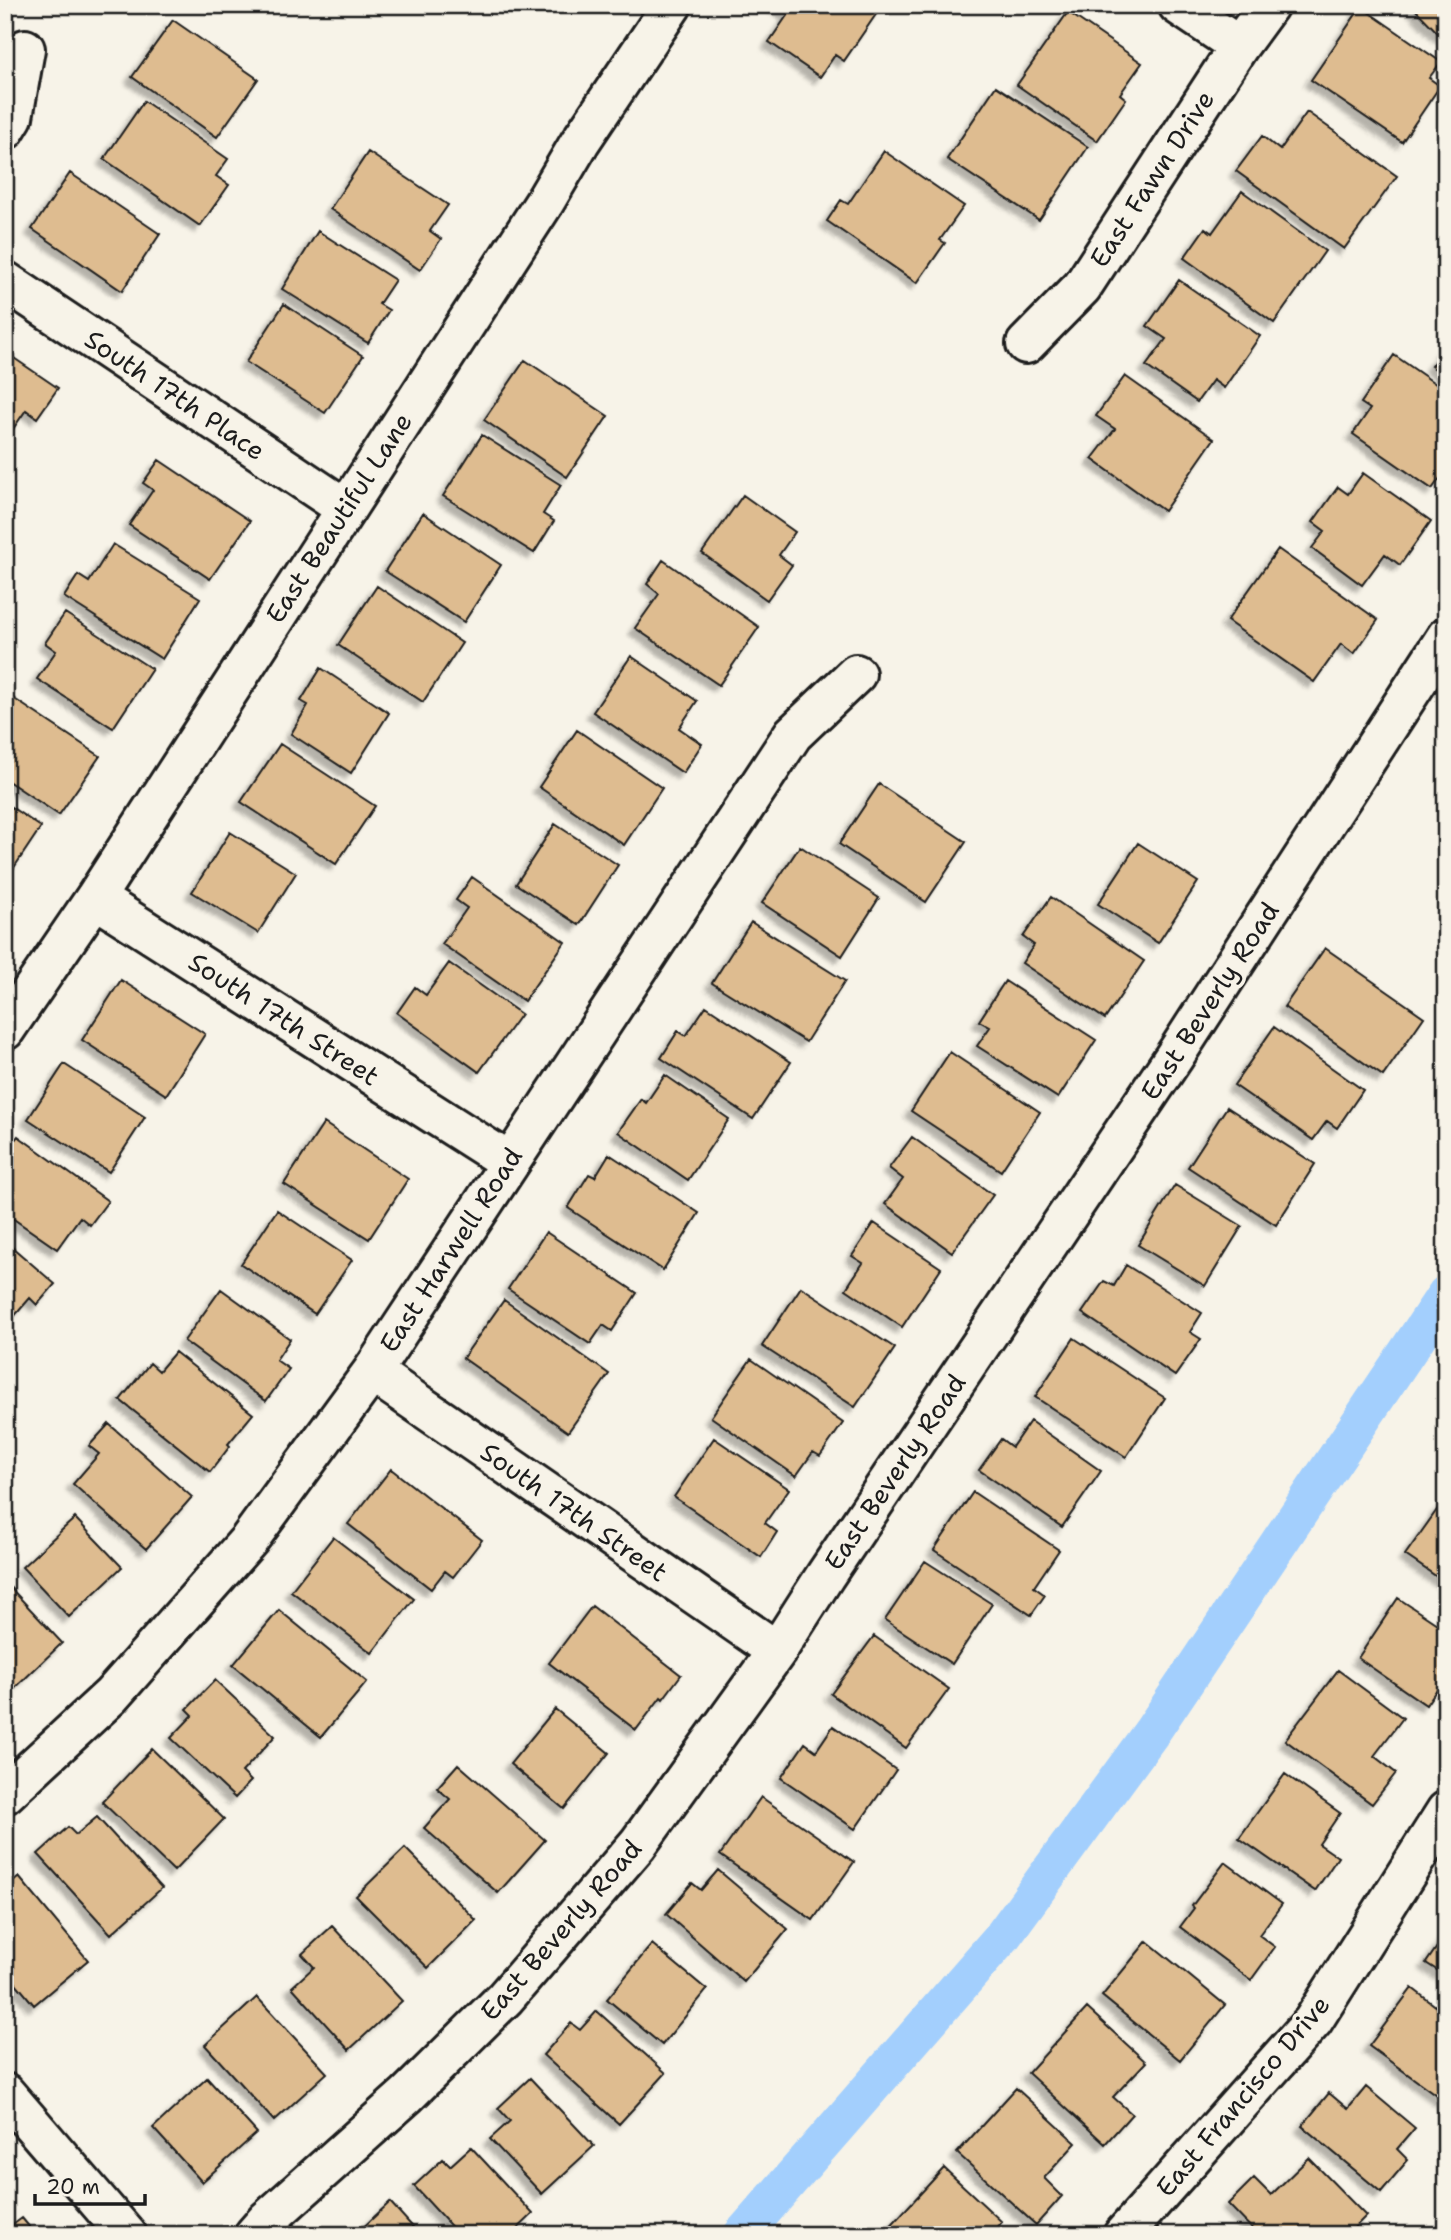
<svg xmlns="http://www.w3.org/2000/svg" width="1451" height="2240" viewBox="0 0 1451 2240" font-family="'Shantell Sans',sans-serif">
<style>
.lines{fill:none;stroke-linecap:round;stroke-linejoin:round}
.canal{stroke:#a3cffd;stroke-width:38}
.building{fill:#debc90;stroke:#1c1c1c;stroke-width:2;filter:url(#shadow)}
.minor-casing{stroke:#1c1c1c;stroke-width:44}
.minor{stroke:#f7f3e8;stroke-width:38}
.labels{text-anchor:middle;stroke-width:7;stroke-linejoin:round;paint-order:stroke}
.street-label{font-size:26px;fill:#1c1c1c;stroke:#f7f3e8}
</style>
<defs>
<filter id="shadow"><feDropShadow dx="-6" dy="6" stdDeviation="2" flood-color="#0004"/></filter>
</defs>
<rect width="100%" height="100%" fill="#f7f3e8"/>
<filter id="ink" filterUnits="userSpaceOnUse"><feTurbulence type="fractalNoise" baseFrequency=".0143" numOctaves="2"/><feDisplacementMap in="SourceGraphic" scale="14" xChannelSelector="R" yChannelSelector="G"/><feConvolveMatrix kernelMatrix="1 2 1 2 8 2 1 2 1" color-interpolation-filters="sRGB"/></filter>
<g filter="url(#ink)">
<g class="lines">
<path class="canal" d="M742,2235L1002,1937L1151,1733L1446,1294"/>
</g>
<path class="building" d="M774,5H872L879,10L844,61L835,55L820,77L769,42L788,14Z
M1411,5H1446V31L1441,36Z
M1361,7L1441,62L1429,78L1440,86L1402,142L1311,80Z
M1068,12L1142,63L1120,94L1126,99L1097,141L1017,85Z
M173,20L258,79L217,137L132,77Z
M996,86L1088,147L1039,220L947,159Z
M144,101L228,159L216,176L229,185L200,226L104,159Z
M1307,112L1397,176L1344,249L1236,171L1262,136L1280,150Z
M884,151L964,206L940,240L945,243L917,283L827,221L841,200L848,204Z
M368,152L448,205L430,231L441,239L420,270L330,209Z
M70,173L160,234L122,291L32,229Z
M1242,191L1325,251L1274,323L1184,258L1205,228L1212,233Z
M318,231L395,280L379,304L389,310L368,343L282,289Z
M1179,280L1260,336L1224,388L1213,380L1197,402L1146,366L1166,339L1147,326Z
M284,304L363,356L325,413L246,362Z
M1446,345V376L1431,366Z
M5,352L58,388L37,418L26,410L6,439Z
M1394,355L1446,391V470L1432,489L1353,434L1370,409L1361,403Z
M525,360L608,416L567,477L484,420Z
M1125,376L1214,439L1164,511L1092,459L1115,429L1096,416Z
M482,435L561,485L543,514L554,521L534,553L443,496Z
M159,460L250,521L210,579L129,525L153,490L143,483Z
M1363,473L1431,521L1400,565L1385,554L1362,585L1312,548L1325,531L1313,522L1338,487L1348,494Z
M743,495L795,532L779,555L792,565L767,600L702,553Z
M423,513L501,565L464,622L385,571Z
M113,544L200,598L162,659L64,597L78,575L89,582Z
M1278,549L1378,620L1354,654L1341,644L1314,682L1227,621Z
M663,560L759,627L719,685L635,628L659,594L647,584Z
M377,586L462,643L423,702L338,645Z
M65,613L152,669L113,728L37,679L56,651L45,643Z
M631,656L697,701L679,728L702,744L683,773L593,712Z
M321,668L389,713L351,773L291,734L308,705L301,701Z
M10,696L100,756L59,815L5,779V703Z
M577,730L662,788L624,845L539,787Z
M280,744L375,806L336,864L241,802Z
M879,784L966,842L926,902L839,844Z
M5,803L41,827L5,881Z
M555,824L618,865L579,925L516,884Z
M230,832L296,873L258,933L192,892Z
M1138,843L1198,882L1158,943L1098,904Z
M800,846L879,898L842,956L762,903Z
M472,877L565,942L524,1001L442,944L467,908L456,900Z
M1051,897L1144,961L1105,1019L1022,963L1034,945L1023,937Z
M751,922L845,981L806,1042L712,983Z
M1325,948L1424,1017L1383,1076L1284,1007Z
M449,963L521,1014L479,1072L397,1013L415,987L426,995Z
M121,980L205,1034L166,1095L82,1040Z
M1005,981L1096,1040L1058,1098L977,1046L990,1027L979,1021Z
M706,1006L791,1062L753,1119L661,1058L678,1031L686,1036Z
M1274,1027L1363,1090L1337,1128L1327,1121L1313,1140L1234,1085Z
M950,1052L1040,1112L1001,1171L911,1111Z
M64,1064L145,1117L109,1172L28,1119Z
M665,1075L729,1119L688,1180L618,1132L641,1099L646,1103Z
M1227,1107L1315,1164L1276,1225L1188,1167Z
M324,1123L408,1179L369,1239L284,1184Z
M18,1136L108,1201L90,1225L80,1217L57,1249L5,1213V1153Z
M912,1137L993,1195L952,1252L885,1204L903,1179L889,1168Z
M609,1154L699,1213L663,1270L568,1208L589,1174L595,1177Z
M1175,1185L1242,1226L1205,1286L1138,1245Z
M277,1210L352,1260L315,1314L241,1264Z
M874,1223L941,1268L902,1327L846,1289L863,1263L852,1256Z
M546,1232L637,1293L612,1331L603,1325L590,1344L508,1289Z
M5,1241L55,1284L37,1305L30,1298L5,1327Z
M1126,1265L1202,1313L1190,1332L1201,1339L1175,1376L1082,1313L1104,1281L1114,1286Z
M801,1287L895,1348L855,1407L762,1346Z
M221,1289L290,1339L276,1360L289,1369L266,1401L184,1341Z
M504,1300L609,1374L568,1432L463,1358Z
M1074,1338L1165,1398L1126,1457L1035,1397Z
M175,1352L253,1414L228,1444L230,1446L210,1472L120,1400L150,1363L159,1371Z
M751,1359L843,1423L820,1456L813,1452L796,1476L711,1417Z
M1030,1421L1101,1471L1062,1527L979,1470L1001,1439L1012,1447Z
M109,1424L192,1497L146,1549L73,1484L99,1454L89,1446Z
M714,1438L789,1489L765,1523L777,1532L761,1557L674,1497Z
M391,1469L482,1540L453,1577L445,1571L431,1589L348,1524Z
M973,1492L1059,1550L1034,1587L1045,1595L1031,1615L934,1550Z
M1446,1500V1583L1405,1555L1439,1507L1440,1508Z
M75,1518L122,1567L69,1617L22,1567Z
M333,1537L414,1599L372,1653L291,1591Z
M925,1561L992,1604L952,1664L885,1620Z
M5,1582L62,1643L11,1692L5,1686Z
M1398,1598L1446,1630V1676L1426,1705L1358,1658Z
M592,1606L681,1675L663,1699L661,1697L636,1730L549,1663Z
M279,1610L367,1682L321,1737L233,1665Z
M874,1636L949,1689L906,1748L831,1694Z
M1338,1670L1403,1718L1374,1756L1396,1773L1372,1804L1285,1740Z
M215,1680L275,1736L242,1772L251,1781L235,1798L171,1738L193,1715L187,1709Z
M555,1709L609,1753L564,1809L510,1764Z
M833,1726L896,1770L855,1829L781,1778L805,1743L816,1751Z
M152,1749L224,1819L174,1871L102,1802Z
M458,1764L545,1840L498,1893L424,1828L450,1799L437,1788Z
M1285,1774L1340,1813L1319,1844L1338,1857L1315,1891L1239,1838Z
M761,1797L854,1862L813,1920L720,1855Z
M97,1817L162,1888L111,1934L38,1854L68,1827L76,1835Z
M405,1848L476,1920L428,1968L356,1896Z
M1225,1862L1282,1904L1259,1935L1275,1947L1251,1980L1180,1927L1194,1908L1192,1906Z
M718,1870L788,1929L744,1982L666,1914L692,1883L701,1890Z
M19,1877L88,1960L34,2005L5,1970V1889Z
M332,1926L402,2001L349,2050L292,1987L314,1967L302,1954Z
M1446,1934V1976L1426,1963Z
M1147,1941L1225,2005L1180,2060L1102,1996Z
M652,1944L707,1990L662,2045L607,1999Z
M1412,1988L1446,2014V2102L1369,2046Z
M257,1997L327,2073L274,2121L205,2045Z
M1087,2008L1146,2062L1113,2097L1132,2114L1105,2144L1028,2073Z
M597,2011L666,2073L619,2124L543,2055L571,2023L580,2030Z
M207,2078L257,2133L202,2182L153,2128Z
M530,2078L594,2146L542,2194L490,2139L510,2121L498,2108Z
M1366,2087L1415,2128L1397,2149L1408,2160L1381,2192L1302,2126L1329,2093L1348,2109Z
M1016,2088L1076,2143L1044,2178L1062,2196L1036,2225L957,2153Z
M471,2147L533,2214L511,2235H459L414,2186L443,2159L450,2166Z
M1309,2158L1366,2216L1347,2235H1258L1228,2204L1254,2178L1271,2195Z
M944,2168L1002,2222L991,2235H886L884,2233Z
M390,2202L420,2235H355Z
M22,2218L36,2235H5V2221L10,2227Z"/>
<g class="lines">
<defs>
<path id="minor" d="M1178,5L1239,46
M5,130L13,117L25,49
M5,281L345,508
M1026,344L1082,287L1239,46L1269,5
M95,898L509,1162
M5,1030L95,898L544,203L580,142L672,5
M372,1372L777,1651
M5,1794L111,1696L249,1540L372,1372L793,734L856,674
M5,2093L127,2235
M254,2235L267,2220L407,2095L505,1998L638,1844L777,1651L825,1576L1174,1057L1446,637
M1123,2235L1313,2021L1446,1811"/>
</defs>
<use href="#minor" class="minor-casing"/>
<use href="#minor" class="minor"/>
</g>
</g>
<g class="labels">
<g class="street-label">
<text transform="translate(1152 179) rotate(-57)" y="9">East Fawn Drive</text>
<text transform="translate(175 395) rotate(34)" y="9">South 17th Place</text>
<text transform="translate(339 518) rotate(-57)" y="9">East Beautiful Lane</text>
<text transform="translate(1210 1001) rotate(-57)" y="9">East Beverly Road</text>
<text transform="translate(284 1019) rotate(33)" y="9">South 17th Street</text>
<text transform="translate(451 1250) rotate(-57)" y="9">East Harwell Road</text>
<text transform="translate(895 1472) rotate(-56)" y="9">East Beverly Road</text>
<text transform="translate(574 1512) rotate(35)" y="9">South 17th Street</text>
<text transform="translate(561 1930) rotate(-49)" y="9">East Beverly Road</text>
<text transform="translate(1243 2096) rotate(-50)" y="9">East Francisco Drive</text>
</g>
</g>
<rect width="1451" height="2240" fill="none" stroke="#f7f3e8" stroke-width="28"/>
<rect x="14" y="14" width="1423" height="2212" fill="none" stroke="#1c1c1c" stroke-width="2.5" filter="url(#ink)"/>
<path d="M35 2194v10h110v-10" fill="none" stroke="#1c1c1c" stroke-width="3.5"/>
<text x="46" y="2194" font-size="21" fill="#1c1c1c" stroke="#f7f3e8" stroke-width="5" paint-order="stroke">20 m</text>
</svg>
